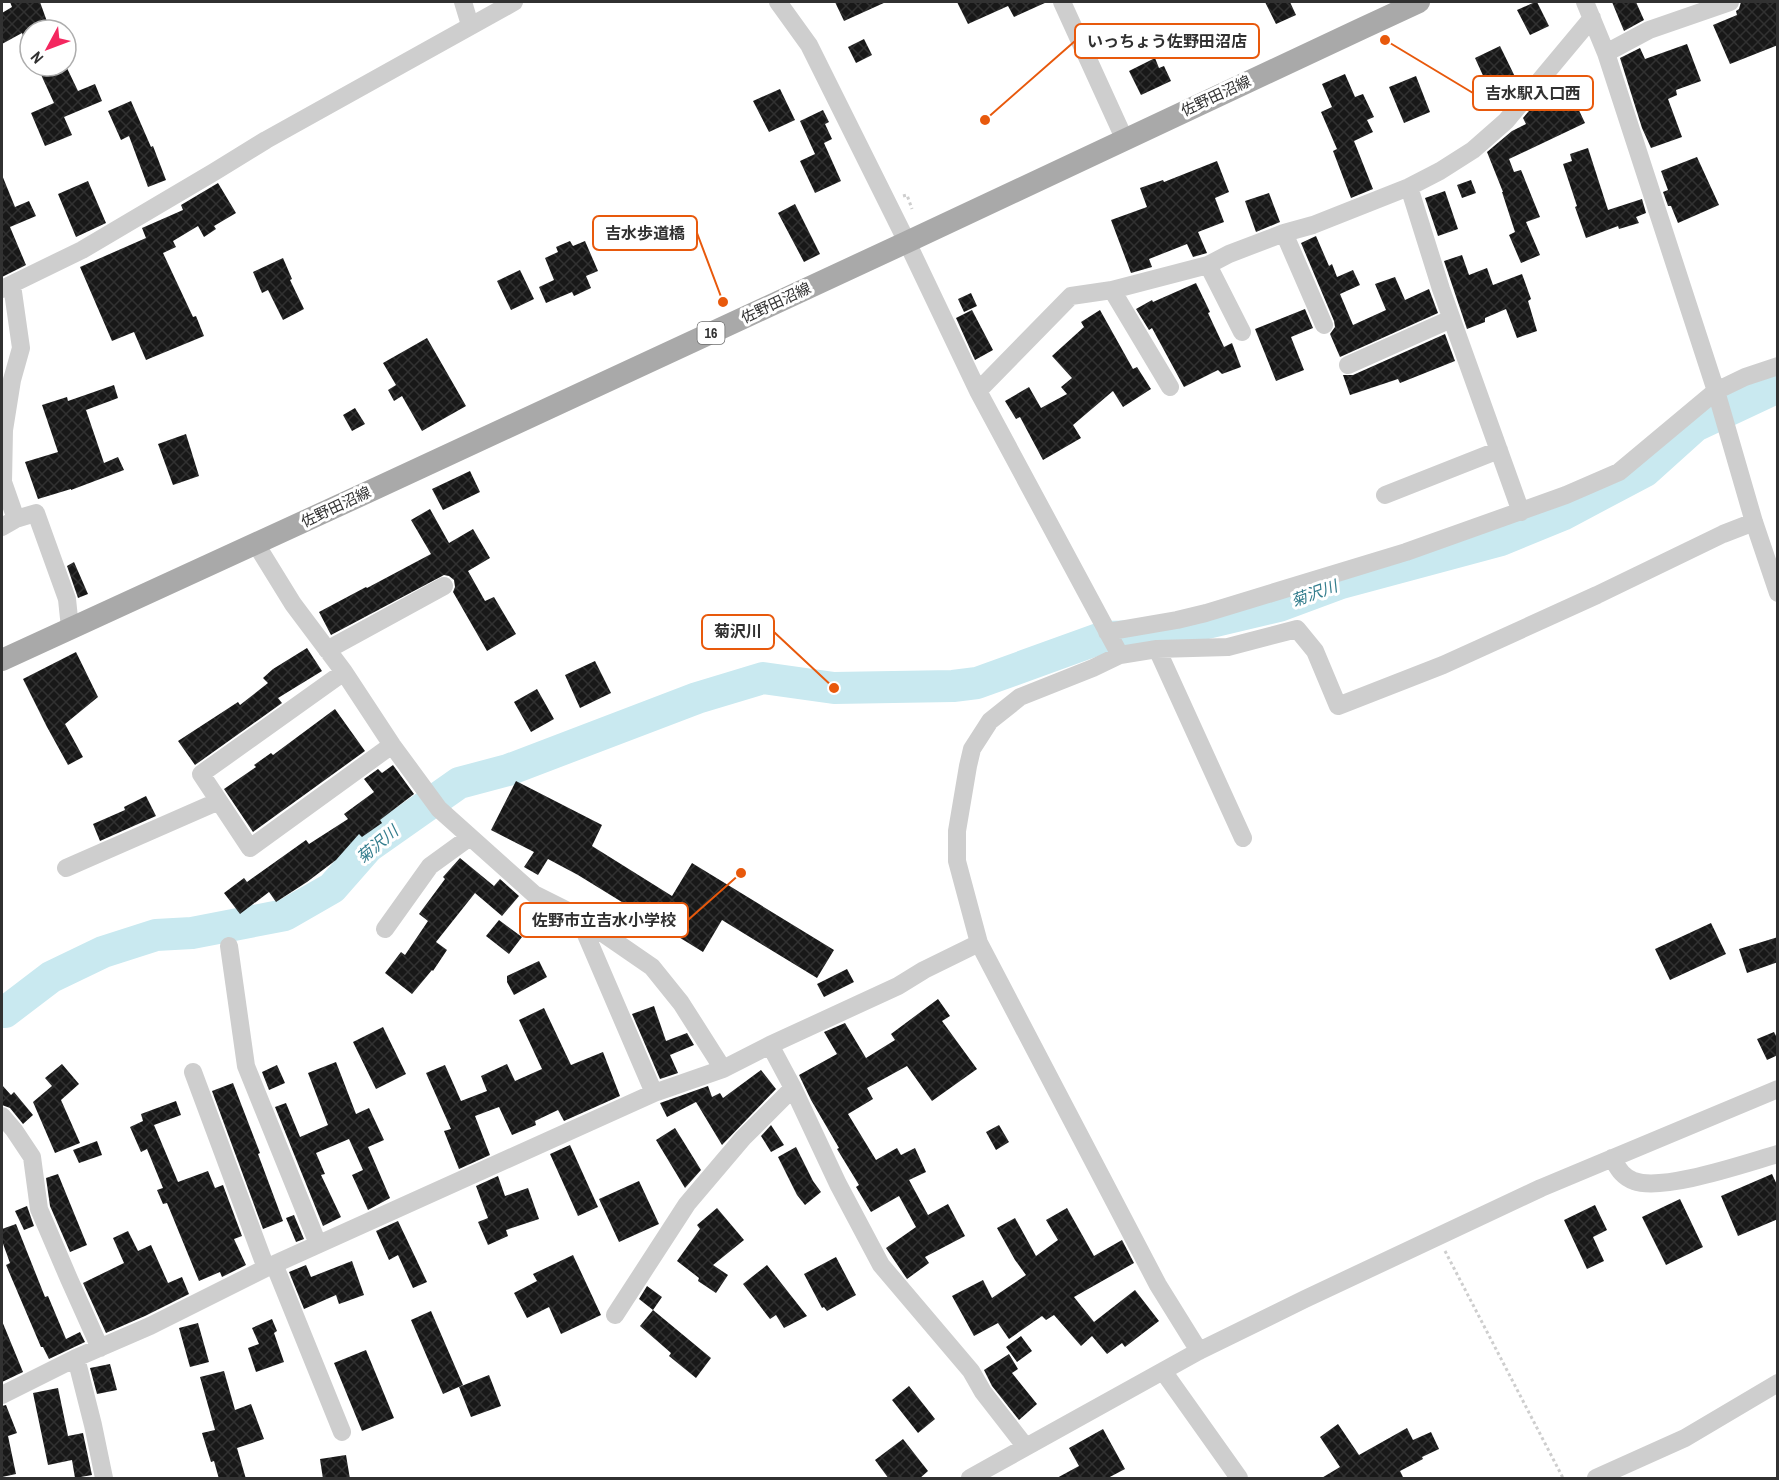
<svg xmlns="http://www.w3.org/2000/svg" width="1779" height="1480" viewBox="0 0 1779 1480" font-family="'Archivo Narrow','Noto Sans JP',sans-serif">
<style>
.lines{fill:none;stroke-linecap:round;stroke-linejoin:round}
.river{stroke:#c9e9f0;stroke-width:32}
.building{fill:url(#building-cross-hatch)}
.path{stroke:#cecece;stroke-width:3;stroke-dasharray:3 3;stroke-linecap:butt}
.minor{stroke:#cecece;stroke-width:18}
.major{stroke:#a9a9a9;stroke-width:22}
.labels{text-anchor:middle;stroke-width:6;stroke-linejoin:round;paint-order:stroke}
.shield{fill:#fff;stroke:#6f6f6f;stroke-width:1.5}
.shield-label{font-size:14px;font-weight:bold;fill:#313131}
.street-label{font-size:15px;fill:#313131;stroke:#fff}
.water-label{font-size:16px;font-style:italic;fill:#337d8d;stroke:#fff}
.leader{fill:none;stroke:#e8590c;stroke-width:2}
.callout-dot{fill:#e8590c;stroke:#fff;stroke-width:2}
.callout{fill:#fff;stroke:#e8590c;stroke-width:2}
.callout-label{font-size:16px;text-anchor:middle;font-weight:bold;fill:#313131}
</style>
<defs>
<pattern id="building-cross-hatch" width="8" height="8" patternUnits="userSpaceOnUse" patternTransform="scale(1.5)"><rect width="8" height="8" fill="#181818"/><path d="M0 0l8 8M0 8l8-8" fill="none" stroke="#313131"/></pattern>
</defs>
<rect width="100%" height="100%" fill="#fff"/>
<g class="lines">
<path class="river" d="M2,1012H5L51,977L103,952L156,935L192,933L285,915L332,888L368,847L459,783L508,770L697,698L763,678L834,688L953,686L977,683L1104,637L1143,636L1203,624L1279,606L1341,583L1501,540L1562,515L1645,471L1695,426L1778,387"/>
</g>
<path class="building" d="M10,2H40L49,27L40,30H30V34L23,36L22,33L2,44V13L12,7Z
M835,2H886L844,21Z
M957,2H1047L1014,17L1008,6L968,24Z
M1265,2H1290L1296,15L1276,24Z
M1535,2H1537L1549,26L1530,35L1517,10Z
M1612,2H1636L1644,20L1624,31Z
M1741,2H1778V45L1730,64L1713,25L1737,15L1736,11L1739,9Z
M864,39L872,55L856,63L848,47Z
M1687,44L1701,81L1676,90L1677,95L1668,99L1682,137L1651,148L1642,128L1620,58L1640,48L1645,59Z
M1500,46L1520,87L1511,97L1496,104L1475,58Z
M1155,58L1159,68L1164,66L1171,81L1141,95L1129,71Z
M37,66H66L78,91L95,84L102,101L64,117L72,135L45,146L31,113L54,103Z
M1345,74L1355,97L1363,94L1374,117L1367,120L1373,132L1354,141L1373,189L1351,198L1333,151L1337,149L1321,112L1332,107L1322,84Z
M1416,76L1430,112L1404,123L1389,87Z
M1567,85L1585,123L1509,159L1514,172L1521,170L1540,217L1526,222L1540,255L1521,263L1509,235L1515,232L1502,192H1503L1487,152L1512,131L1526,124L1523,118L1540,98Z
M780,89L795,120L769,132L753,101Z
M131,101L151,147L153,146L166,180L148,187L129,136L121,140L108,111Z
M823,110L829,122L825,124L832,139L824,143L841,181L815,193L800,161L815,154L800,121Z
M1588,148L1608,210L1642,199L1646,213L1636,217L1639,223L1619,229L1618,226L1586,238L1575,207L1577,206L1563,164L1572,161L1570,154Z
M1697,157L1719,205L1678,223L1671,206H1668L1663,192L1668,190L1661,171Z
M1217,161L1229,192L1215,198L1224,222L1198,232L1207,253L1193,257L1187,244L1149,259L1152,267L1131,273L1111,220L1147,207L1140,188L1163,180L1164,182Z
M2,175L15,207L29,201L36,216L10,227L26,265L2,277Z
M1471,180L1476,193L1462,198L1457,185Z
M88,181L106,223L76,237L58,194Z
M218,183L236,213L214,226L216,229L204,237L198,226L173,241L176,247L163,253L193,317L196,316L204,336L146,360L134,332L112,341L80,267L146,238L142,228L183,210L181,205Z
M1445,191L1458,229L1438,236L1425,198Z
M1269,193L1280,222L1256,232L1245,201Z
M795,204L820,254L804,262L778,213Z
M1316,236L1329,266L1332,264L1337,277L1353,270L1360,285L1340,294L1353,325L1386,310L1375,284L1395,277L1405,300L1429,289L1438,313L1340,357L1330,334L1335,327L1334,321L1301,243Z
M570,241L573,246L585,241L598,271L586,276L591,288L574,296L572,292L546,303L539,287L554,280L545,258L558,252L556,247Z
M1462,255L1469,275L1487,268L1493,285L1522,274L1531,299L1528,301L1537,331L1517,338L1506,309L1485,318V322L1467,329L1444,261Z
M283,258L292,279L290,280L304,309L283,320L268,290L262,293L253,272Z
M520,270L534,299L511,310L497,281Z
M1196,283L1210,312L1208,313L1224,347L1232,343L1241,367L1222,374L1218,370L1184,387L1152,328L1149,330L1136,309L1152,300L1153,302Z
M971,293L977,306L964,312L958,299Z
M1305,309L1313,328L1291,337L1304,370L1276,381L1255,329Z
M972,310L993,350L975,360L956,318Z
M1100,310L1133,369L1137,367L1151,389L1123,407L1113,391L1073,425L1081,438L1043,460L1020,417L1016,419L1005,401L1029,387L1041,408L1067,394L1061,387L1072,378L1052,356L1084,327L1081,322Z
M1445,334L1455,361L1400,383L1398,379L1350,395L1343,375H1353Z
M427,338L466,406L422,431L402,396L394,401L388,390L396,385L383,363Z
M114,385L118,398L86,410L104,463L118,457L124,470L71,490V489L38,499L25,462L58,452L42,405L67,397L68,401Z
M355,408L365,424L352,431L343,415Z
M186,434L199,476L173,485L158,444Z
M470,471L480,492L443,510L432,489Z
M430,509L449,543L473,529L490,558L468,571L485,601L494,597L516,634L487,651L453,592L455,587L454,580L449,576L444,575L331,635L319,612L366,587L367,588L431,554L411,520Z
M74,562L88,594L78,598L67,566Z
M307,648L322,671L278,698L282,703L195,765L178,741L238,702L240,705L268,683L263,678L273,669Z
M76,652L98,697L65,724L83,757L68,765L47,727L23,679Z
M595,661L611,693L580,708L565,675Z
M537,689L554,719L531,732L514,702Z
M335,709L365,751L253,832L224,789L256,767L254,765L271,753L273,755Z
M393,765L414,794L380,820L382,823L362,837L359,834L336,860L307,882L276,902L269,892L240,914L224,893L244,878L247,882L306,840L309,844L348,819L344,814L374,792L364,779L378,769L382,773Z
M516,781L602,825L592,846L672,896L692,863L834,950L817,978L722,920L703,952L578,875L548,859L538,875L524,867L534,852L491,830Z
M146,796L156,816L100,841L93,824L125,810L124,807Z
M460,858L494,886L500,879L519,896L502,916L475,893L436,942L447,950L433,971L432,970L412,994L385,973L401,952L405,955L428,921L419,914L445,879L443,877Z
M499,920L522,937L509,954L486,936Z
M1711,923L1726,954L1670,980L1655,949Z
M1778,937V962L1747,973L1739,949Z
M539,961L547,977L514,995L507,982V976Z
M847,969L854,982L824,997L817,984Z
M938,999L950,1016L942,1021L977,1069L932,1101L907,1066L867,1088L873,1099L848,1114L876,1160L897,1148L901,1155L915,1148L926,1172L909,1180L928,1215L948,1204L965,1236L925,1257L929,1263L907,1279L886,1248L916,1227L899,1196L871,1212L856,1187L859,1185L837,1149L839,1148L811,1100L799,1075L837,1054L824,1032L845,1023L866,1058L895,1040L891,1034Z
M654,1006L666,1041L687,1033L694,1045L670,1055L678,1073L660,1079L632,1014Z
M544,1008L571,1065L603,1052L620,1096L564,1121L558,1110L535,1121L536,1125L512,1135L499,1107L475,1116L490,1155L459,1169L444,1131L451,1129L426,1073L445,1065L461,1101L487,1091L481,1076L507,1064L515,1081L542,1069L519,1020Z
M383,1027L406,1074L376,1089L353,1042Z
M1774,1032L1778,1040V1055L1767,1060L1757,1039Z
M336,1062L356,1114L369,1108L384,1140L368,1147L390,1198L368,1210L352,1175L363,1170L349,1139L316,1153L325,1174L321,1175L341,1217L323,1226L275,1107L286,1103L300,1137L328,1125L308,1073Z
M62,1064L79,1084L61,1100L80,1143L55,1153L33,1102L52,1086L45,1078Z
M277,1065L285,1083L269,1090L262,1072Z
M761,1070L776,1089L722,1145L696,1102L667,1117L660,1103L708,1086L712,1097L720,1093L723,1098Z
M233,1083L253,1135L260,1153L258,1154L283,1221L263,1229L212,1091Z
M2,1085L11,1095L14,1092L33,1115L23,1124L10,1108L2,1105Z
M176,1101L181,1115L154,1125L178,1182L208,1171L215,1188L223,1185L242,1236L234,1239L246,1265L222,1277L220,1272L199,1281L167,1203L163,1204L157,1190L163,1188L147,1149L141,1152L130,1127L143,1121L141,1114Z
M771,1125L784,1145L771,1152L761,1136Z
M999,1125L1009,1142L996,1150L986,1132Z
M675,1128L701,1170L685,1188L656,1140Z
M97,1141L102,1155L79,1163L73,1150Z
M570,1145L598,1207L578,1216L550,1154Z
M796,1147L813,1181L821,1192L805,1205L797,1195L778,1157Z
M58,1174L87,1245L70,1252L50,1206L46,1178Z
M1772,1174L1778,1187V1219L1738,1236L1721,1196Z
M498,1176L505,1196L528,1188L539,1219L506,1230L508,1236L488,1245L478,1222L488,1218L476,1186Z
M639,1181L659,1224L619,1242L599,1199Z
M1680,1199L1703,1247L1666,1265L1642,1217Z
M1595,1205L1607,1230L1593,1237L1604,1261L1587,1269L1564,1220Z
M27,1206L34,1226L24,1230L15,1211Z
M717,1208L744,1240L713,1265L728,1275L716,1293L698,1281L699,1278L677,1261L700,1229L697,1225Z
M1067,1208L1094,1256L1122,1240L1134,1263L1074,1297L1094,1322L1135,1290L1159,1321L1125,1347L1122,1343L1107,1354L1092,1336L1081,1346L1054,1315L1046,1320L1042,1316L1009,1339L998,1323L974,1336L952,1296L983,1280L992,1298L1026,1275L1015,1260L997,1228L1015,1218L1036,1256L1058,1240L1046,1220Z
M294,1215L304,1239L296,1242L286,1218Z
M398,1221L427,1282L413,1288L398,1255L389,1260L376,1231Z
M16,1224L45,1297L48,1296L66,1339L80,1332L85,1342L49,1359L43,1347H41L6,1265L10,1263L2,1241V1229Z
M128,1231L138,1251L151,1245L168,1283L182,1277L189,1294L145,1316L106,1333L83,1283L124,1263L113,1238Z
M573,1255L601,1315L561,1334L549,1307L527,1318L514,1293L537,1281L533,1274Z
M836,1257L856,1295L827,1311L824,1307L822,1308L804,1274Z
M352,1261L364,1295L339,1304L336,1295L304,1309L289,1272L306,1265L311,1277Z
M767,1265L807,1316L784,1328L776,1315L770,1319L743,1284Z
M647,1286L662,1297L653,1310L639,1299Z
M653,1310L711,1358L696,1378L669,1356L671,1353L640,1326Z
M431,1311L463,1385L443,1394L411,1320Z
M272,1319L277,1331L274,1333L284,1362L256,1372L248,1348L259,1344L252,1328Z
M2,1321L23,1372L2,1382Z
M198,1323L209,1362L190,1367L179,1328Z
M1021,1336L1032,1351L1017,1362L1006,1347Z
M366,1350L394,1418L362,1431L334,1363Z
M1009,1354L1018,1369L1012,1373L1037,1404L1019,1420L992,1386L984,1370Z
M110,1364L117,1390L97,1394L90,1368Z
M224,1371L235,1410L251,1404L264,1439L237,1448L246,1479H219L214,1461L211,1462L202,1433L215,1430L200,1377Z
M489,1375L501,1406L471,1417L459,1387Z
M909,1386L935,1419L918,1433L892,1400Z
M58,1388L68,1436L83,1433L92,1475L75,1478L72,1460L48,1465L33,1393Z
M6,1405L17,1433L8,1436L16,1474L2,1477V1406Z
M1338,1424L1359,1455L1407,1428L1413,1440L1431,1432L1439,1449L1422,1457L1423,1459L1400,1471L1404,1479H1320L1340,1467L1320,1437Z
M1103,1429L1125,1469L1106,1479H1055L1079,1466L1069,1448Z
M903,1439L928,1471L919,1479H889L875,1460Z
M346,1455L350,1479H323L320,1459Z"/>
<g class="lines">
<path class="path" d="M903,196L907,195L912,209
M1445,1251L1563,1478"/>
<path class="minor" d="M463,2L470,25
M778,2L809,45L907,242L978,391L1120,655
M1062,2L1124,138
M1585,2L1606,53L1716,391L1754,522L1778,593
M1606,53L1649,30L1730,2
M1409,187L1441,289L1521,512
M1284,233L1324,325
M1208,265L1242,332
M12,285L21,348L12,380L4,430L3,482L16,519
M2,289L82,250L214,172L266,140L514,2
M1112,290L1170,387
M1348,365L1451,319
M978,391L1071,296L1112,290L1208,265L1229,254L1284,233L1313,225L1409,187L1440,171L1473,150L1506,121L1592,18
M1385,495L1499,450
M2,527L16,519L36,513L67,599L70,628
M256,544L293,604L344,672L392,745L439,809L534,894L578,916L652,967L681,1003L723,1069
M1107,632L1177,620L1206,613L1406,552L1566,495L1619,472L1716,391L1745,377L1778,366
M1157,649L1243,838
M327,650L444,586
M344,672L201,774L250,848L392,745
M66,868L219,801
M578,916L654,1093
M385,929L430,866L470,837
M229,946L246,1066L318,1244
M770,1045L793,1088L838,1184L881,1265L971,1371L983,1392L1025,1446
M193,1072L266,1268
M2,1116L14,1130L32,1157L39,1209L69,1279L100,1348
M1612,1158C1618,1168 1622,1177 1634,1181C1663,1192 1746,1163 1778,1154
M274,1264L342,1432
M615,1315L687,1204L743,1138L793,1088
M1199,1351L1158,1285L979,943L957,861V831L968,766L972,749L990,721L1020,697L1093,668L1120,655L1157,649L1228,647L1297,629L1315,651L1338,706L1443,665L1597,595L1723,534L1754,522
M76,1358L93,1425L104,1478
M1163,1371L1239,1478
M2,1395L76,1358L150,1326L266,1268L654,1093L723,1069L770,1045L898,986L924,970L979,943
M970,1478L1199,1351L1305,1299L1541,1188L1778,1089
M1596,1478L1685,1438L1778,1383"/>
<path class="major" d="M2,660C304,521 606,384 907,242C1078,162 1248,81 1419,2"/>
</g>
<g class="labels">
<rect class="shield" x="697.5" y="322" width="27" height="22" rx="4.5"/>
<g class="shield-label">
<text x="711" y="338">16</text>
</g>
<g class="street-label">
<text transform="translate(1216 96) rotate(-25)" y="5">佐野田沼線</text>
<text transform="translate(776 303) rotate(-25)" y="5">佐野田沼線</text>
<text transform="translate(336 507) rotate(-25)" y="5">佐野田沼線</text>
</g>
<g class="water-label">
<text transform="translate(1314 593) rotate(-20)" y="6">菊沢川</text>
<text transform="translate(377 844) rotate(-40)" y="6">菊沢川</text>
</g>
</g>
<path class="leader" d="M985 120L1075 41M1385 40L1473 93M723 302L697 233M834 688L774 632M741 873L688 920"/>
<g class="callout-dot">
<circle cx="985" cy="120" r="6"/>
<circle cx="1385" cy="40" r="6"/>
<circle cx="723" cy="302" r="6"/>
<circle cx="834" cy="688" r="6"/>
<circle cx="741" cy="873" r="6"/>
</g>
<g class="callout">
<rect x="1075" y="24" width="184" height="34" rx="6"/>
<rect x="1473" y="76" width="120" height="34" rx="6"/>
<rect x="593" y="216" width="104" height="34" rx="6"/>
<rect x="702" y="615" width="72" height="34" rx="6"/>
<rect x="520" y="903" width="168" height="34" rx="6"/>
</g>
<g class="callout-label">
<text x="1167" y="47">いっちょう佐野田沼店</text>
<text x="1533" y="99">吉水駅入口西</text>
<text x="645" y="239">吉水歩道橋</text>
<text x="738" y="637">菊沢川</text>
<text x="604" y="926">佐野市立吉水小学校</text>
</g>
<rect width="1779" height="1480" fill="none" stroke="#313131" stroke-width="6"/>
<g transform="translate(48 48) rotate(229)"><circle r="28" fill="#ffffff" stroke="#adadad" stroke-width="1.5"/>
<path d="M0-4.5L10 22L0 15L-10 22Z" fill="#f4275f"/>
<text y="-9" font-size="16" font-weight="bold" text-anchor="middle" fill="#313131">N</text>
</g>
</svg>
